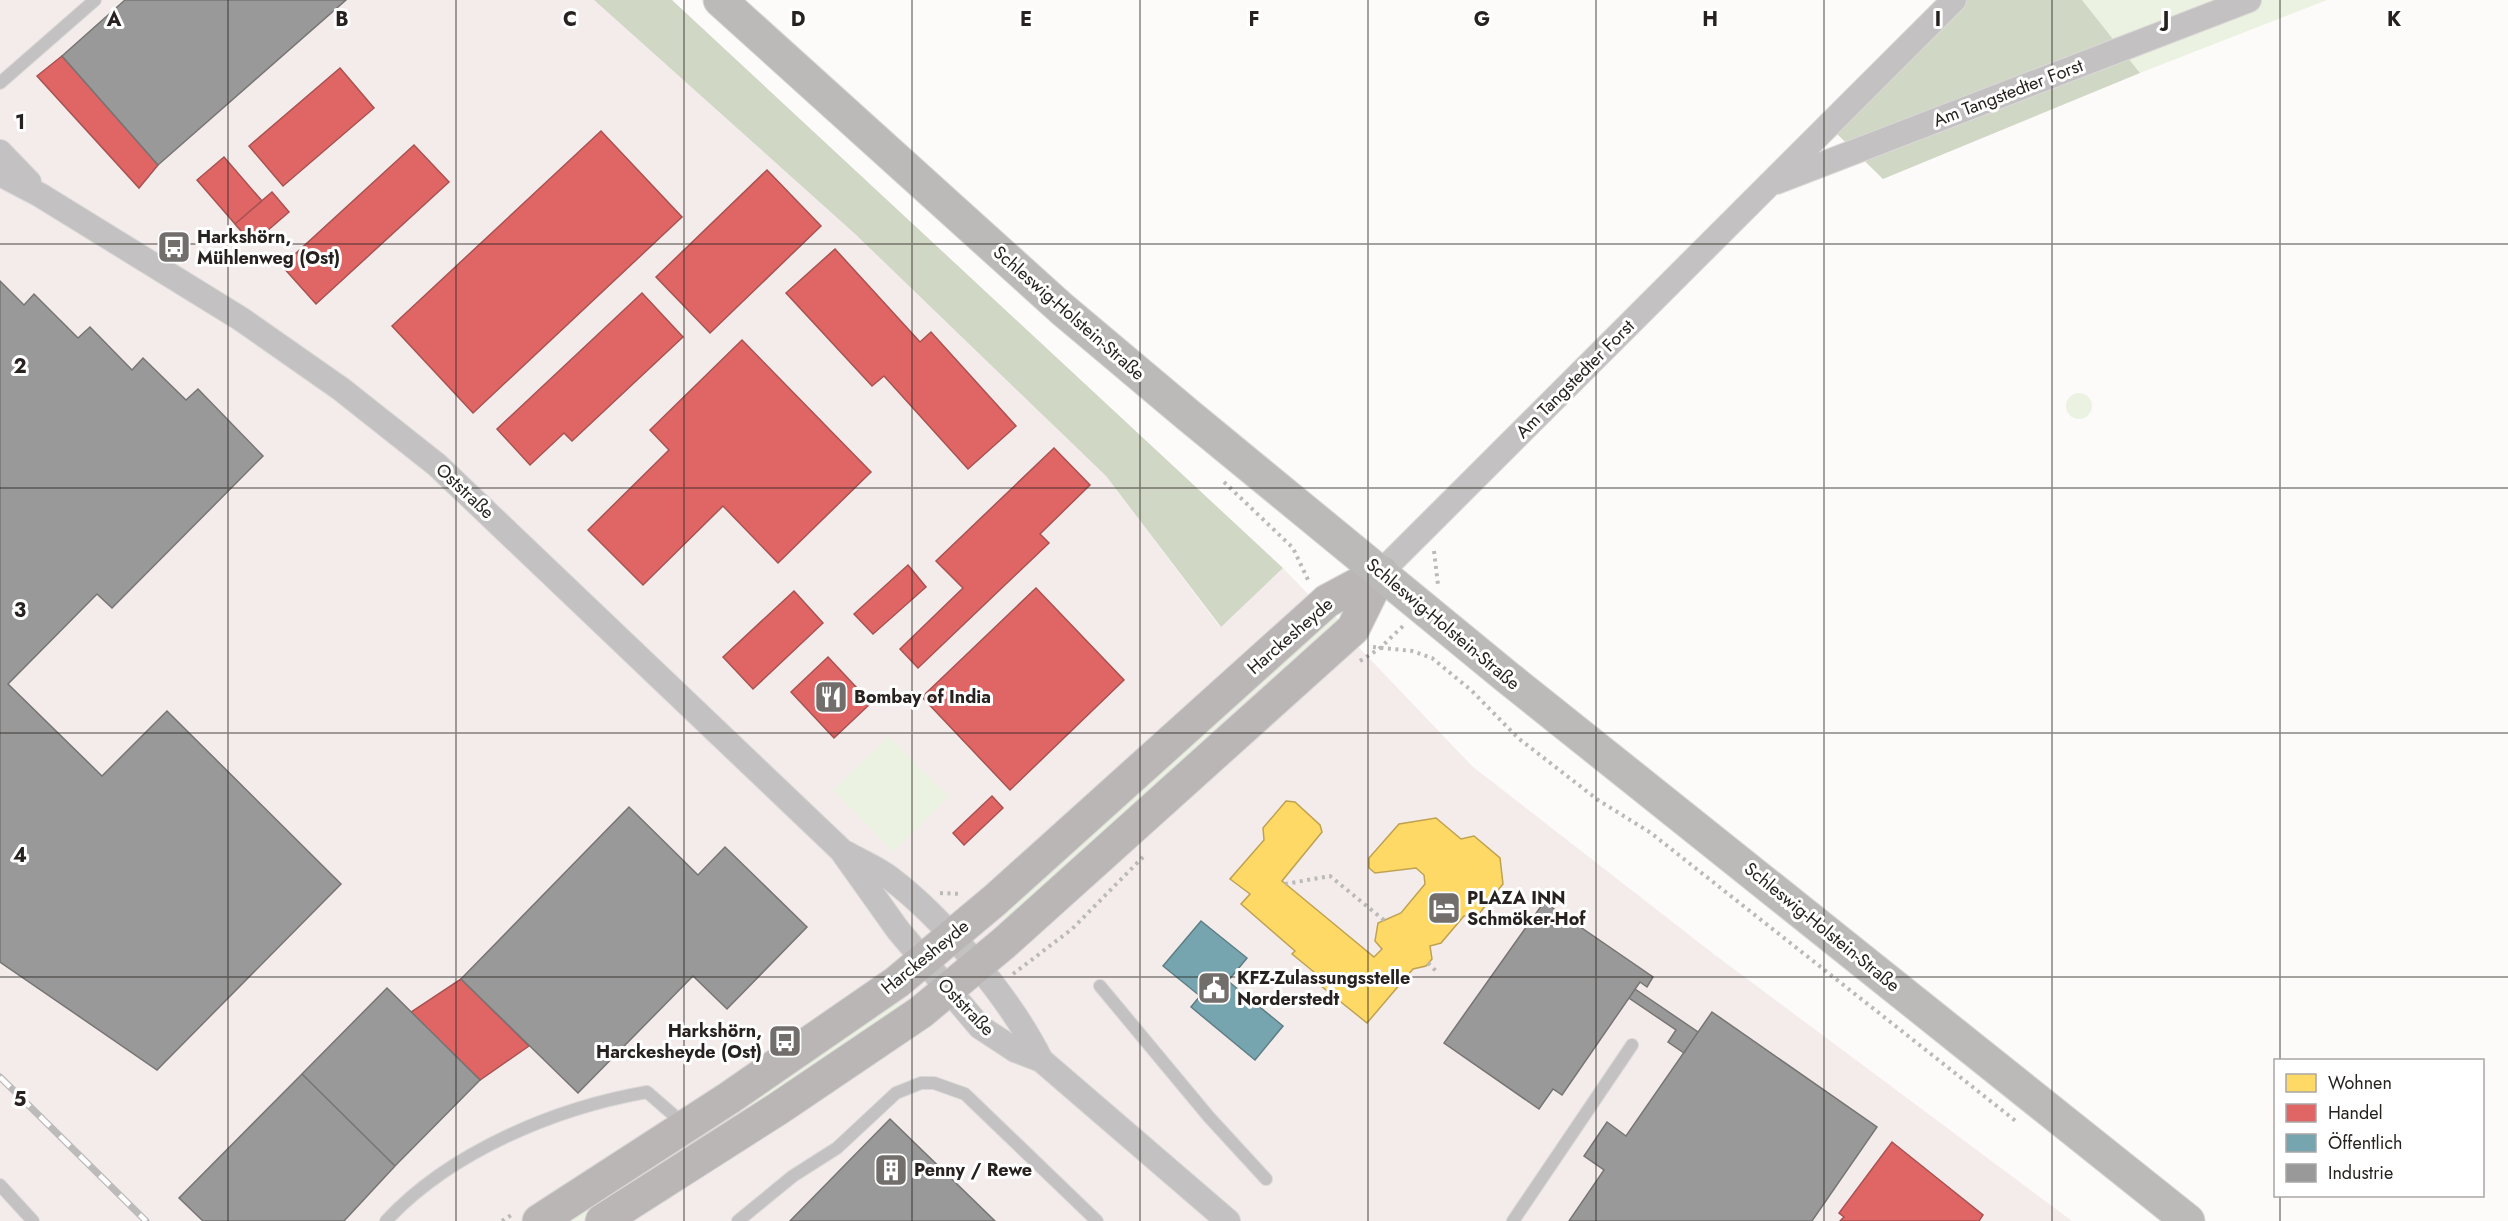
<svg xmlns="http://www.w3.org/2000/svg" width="2508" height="1221" viewBox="0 0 2508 1221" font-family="Jost,sans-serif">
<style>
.commercial{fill:#f4ebeb}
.green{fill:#ecf2e1}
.forest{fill:#d0d7c4}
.homes{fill:#ffd966;stroke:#bea251;stroke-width:1.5}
.shops{fill:#e06666;stroke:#a85251;stroke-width:1.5}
.public{fill:#76a5af;stroke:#5e7e84;stroke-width:1.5}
.industry{fill:#999;stroke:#777574;stroke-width:1.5}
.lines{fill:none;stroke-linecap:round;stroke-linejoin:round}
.lane-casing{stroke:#dad8d7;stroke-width:14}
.street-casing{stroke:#dad8d7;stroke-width:26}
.secondary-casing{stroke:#dad8d7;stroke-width:35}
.primary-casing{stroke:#dad8d7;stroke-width:35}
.path{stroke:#bbbab9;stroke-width:4;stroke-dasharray:3 4.5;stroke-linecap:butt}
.lane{stroke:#c3c1c1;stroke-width:12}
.street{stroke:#c3c1c1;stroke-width:24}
.secondary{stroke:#b9b6b5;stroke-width:33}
.primary{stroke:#bbbab9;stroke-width:33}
.rail-casing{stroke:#bcbbba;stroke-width:7}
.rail{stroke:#fff;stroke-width:4.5;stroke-dasharray:14;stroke-linecap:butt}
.grid{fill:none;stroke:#27221f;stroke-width:1.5;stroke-opacity:0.55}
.labels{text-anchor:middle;stroke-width:6;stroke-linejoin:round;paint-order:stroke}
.street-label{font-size:18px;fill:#27221f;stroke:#fff}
.poi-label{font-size:18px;font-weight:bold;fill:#27221f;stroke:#fff;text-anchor:start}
.grid-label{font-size:20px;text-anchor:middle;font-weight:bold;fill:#27221f;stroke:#fff;stroke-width:6;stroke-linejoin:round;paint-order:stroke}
</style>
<rect width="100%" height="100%" fill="#fcfbfa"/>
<path class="commercial" d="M0,0H594L854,233L1106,476L1220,627L1283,568L1472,766L1715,955L2072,1221H0Z"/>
<path class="green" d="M2082,0H2327L2140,73Z
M2066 406a13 13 0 1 1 26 0a13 13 0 1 1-26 0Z
M1330,611L1338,619L1226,718L1010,924L1003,916L1106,823Z
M889,736L949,797L893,852L833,790Z
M893,996L902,1009L578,1221H558Z"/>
<path class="forest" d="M594,0H672L1283,568L1221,627L1106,476L854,233Z
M1941,0H2082L2140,73L1883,179L1835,132Z"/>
<path class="homes" d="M1286,801L1295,802L1320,825L1322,832L1282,881L1374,957L1382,949L1375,941L1378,923L1401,913L1425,884L1424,875L1416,868L1375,873L1369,868V858L1399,824L1436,818L1461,839L1474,836L1500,858L1503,884L1478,915L1464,916L1441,943L1430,946L1432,959L1426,966L1413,969L1367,1023L1321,986L1325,981L1292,954L1295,951L1241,904L1250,894L1230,879L1264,840L1263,828Z"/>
<path class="shops" d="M62,56L158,165L139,188L37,76Z
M340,68L374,108L283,186L249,146Z
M601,131L682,217L473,413L392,326Z
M414,145L449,182L316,304L282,266Z
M224,157L262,201L235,224L197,180Z
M767,170L821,226L710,333L656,277Z
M272,192L289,212L252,244L235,224Z
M835,249L920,342L931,332L1016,426L968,469L884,376L872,386L786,293Z
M642,293L683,337L572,441L564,433L530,465L497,429Z
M742,340L871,472L778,563L723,506L643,585L588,530L669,450L650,430Z
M1054,448L1090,485L1040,534L1049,543L918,668L900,649L963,588L936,561Z
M908,565L926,587L873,634L854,614Z
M1036,588L1124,680L1010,790L922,697Z
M794,591L823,623L753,689L723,657Z
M828,657L871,703L834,738L791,692Z
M992,796L1003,808L964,845L953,833Z
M461,979L529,1046L480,1080L411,1012Z
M1892,1142L1983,1215L1979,1221H1840L1844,1217L1839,1213Z"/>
<path class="public" d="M1201,921L1247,958L1228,981L1283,1026L1255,1060L1191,1007L1200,996L1163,966Z"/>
<path class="industry" d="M125,0H346L158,165L62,56Z
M0,281L24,305L34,294L78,338L90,327L132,370L143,358L186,400L198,389L263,456L112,608L97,594L8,684L102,776L167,711L341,884L157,1070L0,962Z
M629,807L698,875L725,847L807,927L727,1009L693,976L578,1093L461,979Z
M1544,902L1653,977L1647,987L1640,982L1562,1095L1553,1089L1539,1109L1444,1043Z
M387,988L480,1080L395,1166L302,1074Z
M1635,989L1698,1032L1684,1053L1668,1042L1676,1030L1629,998Z
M1712,1012L1877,1127L1812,1221H1569L1604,1170L1584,1156L1607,1122L1626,1136Z
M302,1074L395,1166L344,1221H203L179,1198Z
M890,1119L995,1221H790Z"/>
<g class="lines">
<defs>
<path id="lane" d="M0,83L95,0
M1100,986L1209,1117L1266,1179
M0,1185L33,1221
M386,1221C450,1152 555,1108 647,1092L685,1125
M738,1221L793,1176L837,1148L896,1093L921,1083H934L965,1094L1097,1221
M1513,1221L1632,1045"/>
<path id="street" d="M0,152L29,182
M0,174L40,195L241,319L341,389L437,465L841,850L898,930L980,1027L1015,1050L1041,1060L1228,1221
M1776,182L2249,0
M1381,572L1954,0
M846,853C860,861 877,868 890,878C944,919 1011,999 1041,1060"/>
<path id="secondary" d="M539,1221L729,1098L897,982L995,900L1327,601L1381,572
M602,1221L779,1108L921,1012L1004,943L1353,629L1381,572"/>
<path id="primary" d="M720,0L1062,309L1188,415L1507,677L2188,1221"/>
</defs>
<use href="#lane" class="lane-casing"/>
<use href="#street" class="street-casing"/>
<use href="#secondary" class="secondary-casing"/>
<use href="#primary" class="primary-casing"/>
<path class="path" d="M1224,482L1293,548L1309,582
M1434,551L1438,585
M1373,647L1412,651L1432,658L1472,691L1518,738L1598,800L1651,833L2017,1122
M1360,661L1379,649L1403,626
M1285,884L1330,876L1385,921
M940,893L962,894
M1428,963L1437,972
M1013,974L1072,929L1143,857
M502,1221L513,1214"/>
<use href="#lane" class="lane"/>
<use href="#street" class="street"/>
<use href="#secondary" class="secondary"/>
<use href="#primary" class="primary"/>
<defs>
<path id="rail" d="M0,1077L146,1221"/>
</defs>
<use href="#rail" class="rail-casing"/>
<use href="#rail" class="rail"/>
</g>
<path class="grid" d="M228,0V1221M456,0V1221M684,0V1221M912,0V1221M1140,0V1221M1368,0V1221M1596,0V1221M1824,0V1221M2052,0V1221M2280,0V1060M0,244H2508M0,488H2508M0,733H2508M0,977H2508M2280,1196V1221"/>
<defs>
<symbol id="bus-square" viewBox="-11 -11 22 22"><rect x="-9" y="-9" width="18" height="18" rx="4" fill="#726e6c" stroke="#fff"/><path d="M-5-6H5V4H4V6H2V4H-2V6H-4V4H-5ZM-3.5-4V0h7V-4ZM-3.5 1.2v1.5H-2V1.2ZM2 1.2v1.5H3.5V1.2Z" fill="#fff"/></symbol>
<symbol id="restaurant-square" viewBox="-11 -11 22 22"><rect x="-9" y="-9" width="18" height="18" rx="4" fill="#726e6c" stroke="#fff"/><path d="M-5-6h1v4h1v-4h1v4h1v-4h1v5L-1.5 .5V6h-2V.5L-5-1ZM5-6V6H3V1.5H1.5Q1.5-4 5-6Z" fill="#fff"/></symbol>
<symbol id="hotel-square" viewBox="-11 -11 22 22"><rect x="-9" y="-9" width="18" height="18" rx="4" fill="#726e6c" stroke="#fff"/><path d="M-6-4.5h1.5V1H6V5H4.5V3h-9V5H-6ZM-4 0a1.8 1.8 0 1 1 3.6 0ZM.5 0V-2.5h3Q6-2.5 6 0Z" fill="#fff"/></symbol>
<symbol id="civic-square" viewBox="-11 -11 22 22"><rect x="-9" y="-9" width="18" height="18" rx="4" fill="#726e6c" stroke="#fff"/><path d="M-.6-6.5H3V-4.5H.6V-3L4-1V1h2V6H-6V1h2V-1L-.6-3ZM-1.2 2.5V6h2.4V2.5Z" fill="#fff"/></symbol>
<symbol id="building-square" viewBox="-11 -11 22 22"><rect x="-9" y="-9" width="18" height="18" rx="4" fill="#726e6c" stroke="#fff"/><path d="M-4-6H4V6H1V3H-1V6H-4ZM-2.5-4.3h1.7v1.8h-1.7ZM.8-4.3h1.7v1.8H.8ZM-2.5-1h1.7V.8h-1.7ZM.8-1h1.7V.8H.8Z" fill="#fff"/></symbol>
</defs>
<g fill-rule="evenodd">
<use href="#bus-square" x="155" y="228" width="38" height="38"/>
<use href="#restaurant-square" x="812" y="678" width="38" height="38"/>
<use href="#hotel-square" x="1425" y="889" width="38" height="38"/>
<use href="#civic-square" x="1195" y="969" width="38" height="38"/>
<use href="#bus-square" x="766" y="1022" width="38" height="38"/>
<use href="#building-square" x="872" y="1151" width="38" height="38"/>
</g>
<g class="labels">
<g class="street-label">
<text transform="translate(2008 93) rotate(-21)" y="6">Am Tangstedter Forst</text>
<text transform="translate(1069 313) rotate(41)" y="6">Schleswig-Holstein-Straße</text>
<text transform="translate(1575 379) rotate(-45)" y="6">Am Tangstedter Forst</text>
<text transform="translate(465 491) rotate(43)" y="6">Oststraße</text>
<text transform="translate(1443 624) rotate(40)" y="6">Schleswig-Holstein-Straße</text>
<text transform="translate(1290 636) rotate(-41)" y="6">Harckesheyde</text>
<text transform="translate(1822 927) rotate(39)" y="6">Schleswig-Holstein-Straße</text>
<text transform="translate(925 957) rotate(-39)" y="6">Harckesheyde</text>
<text transform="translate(966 1007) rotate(46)" y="6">Oststraße</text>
</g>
<g class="poi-label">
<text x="197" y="243">Harkshörn,<tspan x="197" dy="21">Mühlenweg (Ost)</tspan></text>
<text x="854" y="703">Bombay of India</text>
<text x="1467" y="904">PLAZA INN<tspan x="1467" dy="21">Schmöker-Hof</tspan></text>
<text x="1237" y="984">KFZ-Zulassungsstelle<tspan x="1237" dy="21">Norderstedt</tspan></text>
<text x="762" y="1037" text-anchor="end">Harkshörn,<tspan x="762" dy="21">Harckesheyde (Ost)</tspan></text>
<text x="914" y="1176">Penny / Rewe</text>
</g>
</g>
<g class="grid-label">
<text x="114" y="26">A</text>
<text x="342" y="26">B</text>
<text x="570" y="26">C</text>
<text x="798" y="26">D</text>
<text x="1026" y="26">E</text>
<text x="1254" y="26">F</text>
<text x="1482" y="26">G</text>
<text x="1710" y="26">H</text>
<text x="1938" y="26">I</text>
<text x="2166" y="26">J</text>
<text x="2394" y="26">K</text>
<text x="20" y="129">1</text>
<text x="20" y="373">2</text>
<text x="20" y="617">3</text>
<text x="20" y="862">4</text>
<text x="20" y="1106">5</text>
</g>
<rect x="2274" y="1059" width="210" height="138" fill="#ffffff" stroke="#a9a7a5" stroke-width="1.5"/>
<rect x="2286" y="1074" width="30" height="18" fill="#ffd966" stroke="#a9a7a5" stroke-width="1.5"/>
<text x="2328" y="1089" font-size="18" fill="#27221f">Wohnen</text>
<rect x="2286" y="1104" width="30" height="18" fill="#e06666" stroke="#a9a7a5" stroke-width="1.5"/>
<text x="2328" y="1119" font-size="18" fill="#27221f">Handel</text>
<rect x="2286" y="1134" width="30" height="18" fill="#76a5af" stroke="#a9a7a5" stroke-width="1.5"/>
<text x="2328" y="1149" font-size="18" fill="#27221f">Öffentlich</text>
<rect x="2286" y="1164" width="30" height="18" fill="#999999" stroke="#a9a7a5" stroke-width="1.5"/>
<text x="2328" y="1179" font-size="18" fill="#27221f">Industrie</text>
</svg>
